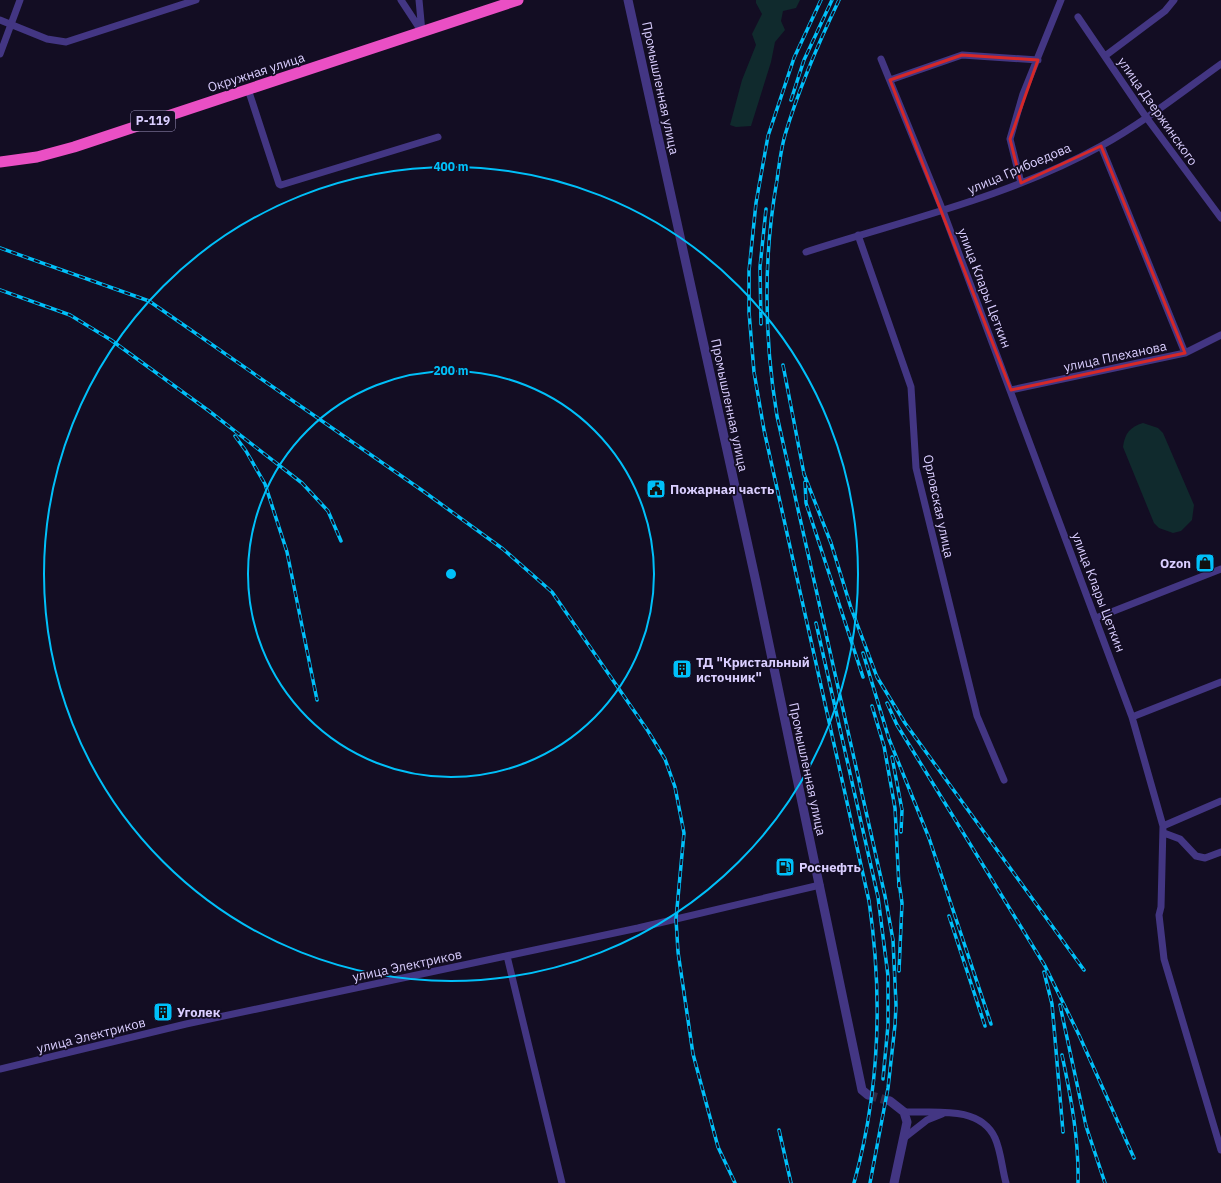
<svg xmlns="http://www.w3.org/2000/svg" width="1221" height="1183" viewBox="0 0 1221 1183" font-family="'IBM Plex Sans',sans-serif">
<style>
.green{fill:#102a2d}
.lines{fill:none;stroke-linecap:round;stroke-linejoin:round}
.tertiary-tunnel{stroke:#312a44;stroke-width:9;stroke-dasharray:9 4.5;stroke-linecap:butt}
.minor{stroke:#433683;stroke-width:7}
.tertiary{stroke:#433683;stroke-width:9}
.trunk{stroke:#ea4fc4;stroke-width:11}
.rail-casing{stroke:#00c0f9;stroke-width:3.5}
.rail{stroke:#130d23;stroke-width:2;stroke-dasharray:6;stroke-linecap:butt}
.marked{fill:none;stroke:#d62828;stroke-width:3;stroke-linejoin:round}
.ring{fill:none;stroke:#00c0f9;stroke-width:2}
.labels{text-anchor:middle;stroke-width:3.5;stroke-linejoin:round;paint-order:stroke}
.shield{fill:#130d23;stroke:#9e94bd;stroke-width:1}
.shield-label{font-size:12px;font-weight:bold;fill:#daceff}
.street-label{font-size:13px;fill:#daceff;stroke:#130d23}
.poi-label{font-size:13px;font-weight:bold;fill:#daceff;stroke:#130d23;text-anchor:start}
.centre{fill:#00c0f9;stroke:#130d23;stroke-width:2}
.ring-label{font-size:12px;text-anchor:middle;font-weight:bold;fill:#00c0f9;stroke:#130d23;stroke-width:3.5;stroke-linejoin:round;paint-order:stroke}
</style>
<rect width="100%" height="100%" fill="#130d23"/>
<path class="green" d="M756,0H800L796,8L783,11L781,21L785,30L775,42L771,62L751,126L736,127L730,125L742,80L756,45L752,34L762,14L756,3Z
M1143,423L1158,428L1163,433L1194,505L1192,520L1181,531L1173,533L1159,528L1154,523L1123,447C1125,433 1130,427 1143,423Z"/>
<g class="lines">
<path class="tertiary-tunnel" d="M868,1095L890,1101"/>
<path class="minor" d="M401,0L422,32
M419,0L422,32
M1078,17L1146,117L1221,218
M0,20L47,39L66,42L196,0
M0,54L20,0
M1105,56L1165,11L1174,0
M881,59L943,211L1132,717L1163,826L1161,907L1159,915L1164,959L1221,1150
M890,80L962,55L1038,60
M248,89L279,184L281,185L438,137
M1101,146L1185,353
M1021,183L1010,139L1023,94L1061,0
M858,235L911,387L916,468L977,716L1004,780
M806,252C905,220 1009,197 1101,146C1143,123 1182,92 1221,64
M1011,390L1185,353L1221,335
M1096,618L1221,569
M1132,717L1221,682
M1163,826L1221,801
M1164,833L1180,839L1196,856L1205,858L1221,852
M507,956L562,1183
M0,1069L186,1024L638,928L820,885
M904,1112C934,1113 980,1105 995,1138C1001,1151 1002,1169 1006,1183
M904,1138L927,1120L942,1114"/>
<path class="tertiary" d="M628,0L756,582L862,1090L868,1095
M890,1101L904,1112L907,1122L894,1183"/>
<path class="trunk" d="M0,162L37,157L74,147L518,0"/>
<defs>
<path id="rail" d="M821,0L794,58L768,136L756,203L749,271V312L754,372L764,430L869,901C883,997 880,1090 854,1183
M839,0C818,44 799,88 785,135C781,149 779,165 777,180C763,259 764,337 777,416L885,896L893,940L896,1005L895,1025L888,1088L870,1183
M791,100L804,60L832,0
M0,248L149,301L423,491L503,549L552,592L648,731L665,759L675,787L684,833L676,919L678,952L693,1054L718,1147L735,1183
M0,290L70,315L111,340L209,411L302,483L328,511L341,541
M761,324L760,267L766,209
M783,365L804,474L831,543L851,608L877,677L905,723L1084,970
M235,436L246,451L265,484L287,552L317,700
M805,482L806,503L863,677
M816,623L878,897L888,976V1025L883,1079
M863,653L889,739L929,838L991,1024
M887,703L897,725L1045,966L1079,1035L1134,1158
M872,706L884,746L895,808L899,887
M892,757L902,810L901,832
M949,916L985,1026
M899,971L902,903L899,882
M1044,972L1052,1004L1063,1132
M1060,1005L1086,1126L1105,1183
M1062,1055C1071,1097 1079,1140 1078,1183
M779,1130L791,1183"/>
</defs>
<use href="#rail" class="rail-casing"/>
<use href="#rail" class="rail"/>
</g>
<path class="marked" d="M962,55L1038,60L1010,139L1021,183L1101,146L1185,353L1011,390L890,80Z"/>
<g class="ring">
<circle cx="451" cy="574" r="203"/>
<circle cx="451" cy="574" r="407"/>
</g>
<defs>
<symbol id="civic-square" viewBox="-11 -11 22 22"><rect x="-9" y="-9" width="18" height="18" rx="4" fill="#00c0f9" stroke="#130d23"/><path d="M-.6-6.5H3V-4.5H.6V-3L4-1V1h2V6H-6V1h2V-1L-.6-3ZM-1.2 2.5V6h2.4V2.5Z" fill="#111"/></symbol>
<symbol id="shop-square" viewBox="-11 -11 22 22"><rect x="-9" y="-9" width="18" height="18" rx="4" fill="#00c0f9" stroke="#130d23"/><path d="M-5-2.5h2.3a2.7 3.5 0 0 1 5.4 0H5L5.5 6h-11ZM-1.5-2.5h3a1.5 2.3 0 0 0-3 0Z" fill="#111"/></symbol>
<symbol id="building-square" viewBox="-11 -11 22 22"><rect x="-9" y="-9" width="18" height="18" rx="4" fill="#00c0f9" stroke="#130d23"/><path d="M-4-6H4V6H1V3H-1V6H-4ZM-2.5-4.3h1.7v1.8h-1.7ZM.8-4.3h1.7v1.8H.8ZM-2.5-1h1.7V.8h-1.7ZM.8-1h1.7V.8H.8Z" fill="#111"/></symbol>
<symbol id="fuel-square" viewBox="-11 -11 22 22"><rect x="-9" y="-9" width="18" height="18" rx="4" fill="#00c0f9" stroke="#130d23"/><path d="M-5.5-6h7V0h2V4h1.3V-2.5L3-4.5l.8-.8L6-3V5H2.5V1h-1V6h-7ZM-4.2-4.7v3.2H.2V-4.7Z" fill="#111"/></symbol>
</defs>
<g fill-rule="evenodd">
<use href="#civic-square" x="645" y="478" width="22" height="22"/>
<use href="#shop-square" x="1194" y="552" width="22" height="22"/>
<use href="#building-square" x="671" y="658" width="22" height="22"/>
<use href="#fuel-square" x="774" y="856" width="22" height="22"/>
<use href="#building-square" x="152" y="1001" width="22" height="22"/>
</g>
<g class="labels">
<rect class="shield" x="131" y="111" width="44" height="20" rx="3"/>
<g class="shield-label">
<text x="153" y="125">Р-119</text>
</g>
<g class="street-label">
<text transform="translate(256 72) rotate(-18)" y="5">Окружная улица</text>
<text transform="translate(661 88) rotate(78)" y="5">Промышленная улица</text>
<text transform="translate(1158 111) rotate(55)" y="5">улица Дзержинского</text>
<text transform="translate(1019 168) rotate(-23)" y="5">улица Грибоедова</text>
<text transform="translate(985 288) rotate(69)" y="5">улица Клары Цеткин</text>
<text transform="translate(1115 356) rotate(-12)" y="5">улица Плеханова</text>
<text transform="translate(730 405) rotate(78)" y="5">Промышленная улица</text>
<text transform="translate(939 506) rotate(78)" y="5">Орловская улица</text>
<text transform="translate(1099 592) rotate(69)" y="5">улица Клары Цеткин</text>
<text transform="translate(808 769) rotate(78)" y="5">Промышленная улица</text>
<text transform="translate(407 965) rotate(-12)" y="5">улица Электриков</text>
<text transform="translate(91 1035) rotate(-14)" y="5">улица Электриков</text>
</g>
<g class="poi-label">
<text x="670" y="494">Пожарная часть</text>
<text x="1191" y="568" text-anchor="end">Ozon</text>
<text x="696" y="667">ТД "Кристальный<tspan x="696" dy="15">источник"</tspan></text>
<text x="799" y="872">Роснефть</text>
<text x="177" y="1017">Уголек</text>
</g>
</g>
<circle cx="451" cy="574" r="6" class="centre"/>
<g class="ring-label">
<text x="451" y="171">400 m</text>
<text x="451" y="375">200 m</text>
</g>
</svg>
